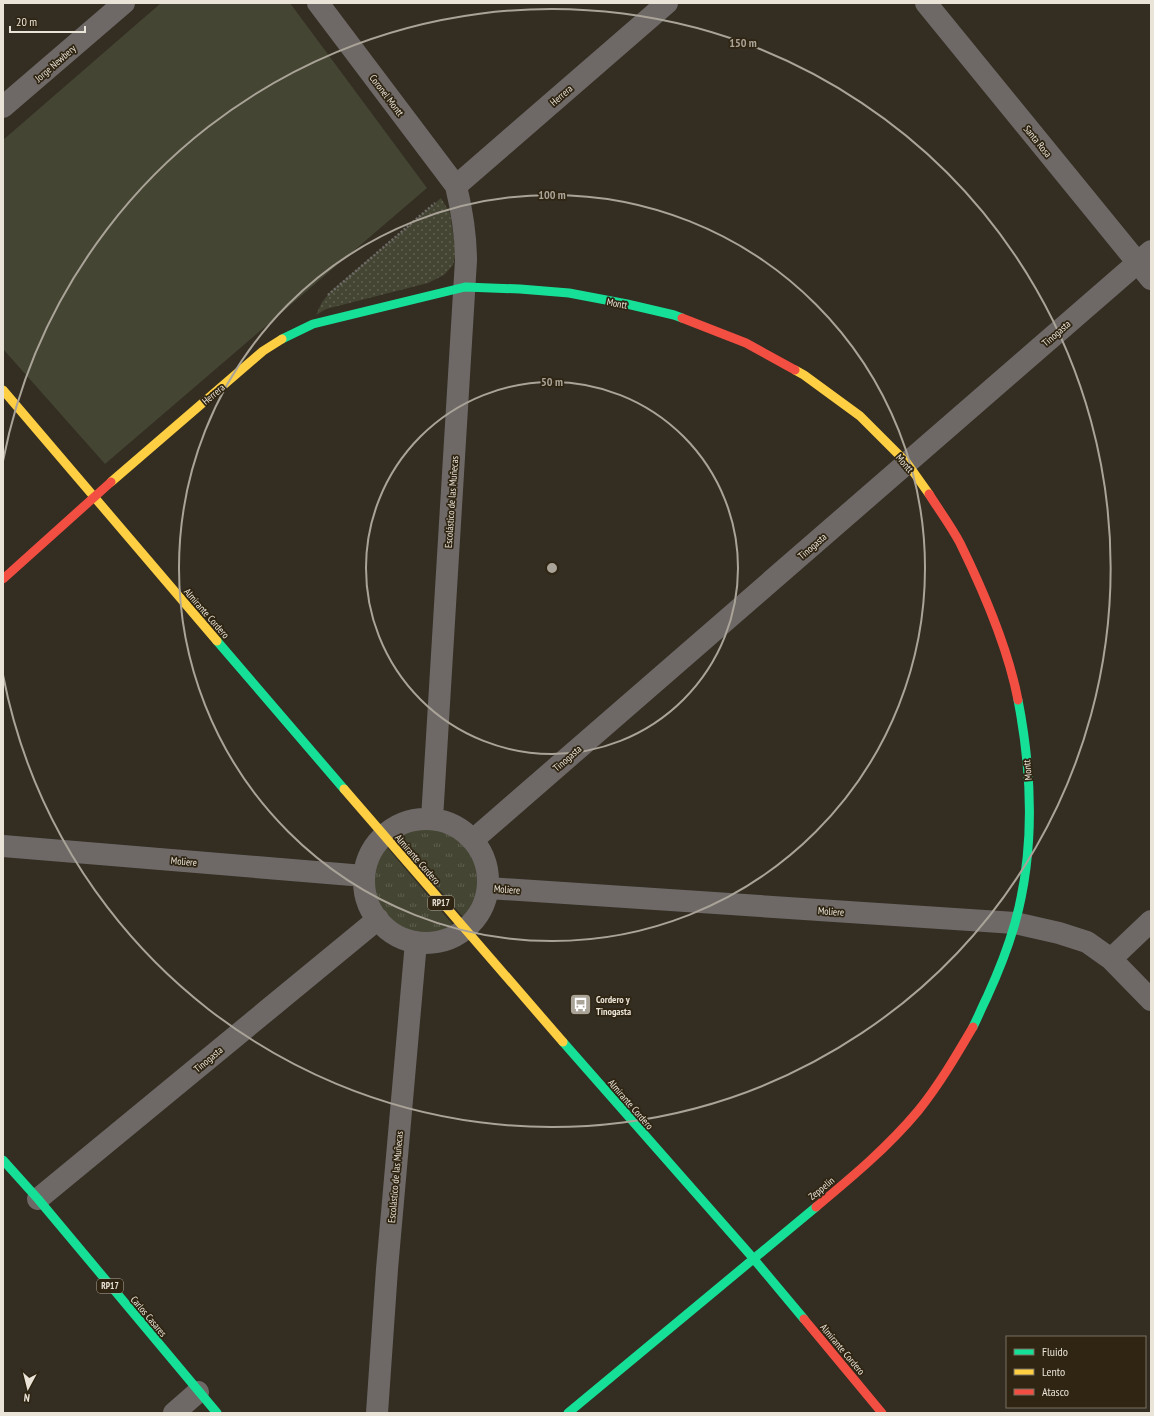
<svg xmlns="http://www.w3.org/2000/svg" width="1154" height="1416" viewBox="0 0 1154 1416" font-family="'PT Sans Narrow',sans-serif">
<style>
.grass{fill:url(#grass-dots)}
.park{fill:url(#park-tufts)}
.pitch{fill:#444532}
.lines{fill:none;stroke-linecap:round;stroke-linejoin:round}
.path{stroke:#6f6b69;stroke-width:2.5;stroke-dasharray:2 2;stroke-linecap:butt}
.street{stroke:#6e6967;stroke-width:22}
.fast{stroke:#16e098;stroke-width:9}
.slow{stroke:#ffcf43;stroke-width:9}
.jam{stroke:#f24e42;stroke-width:9}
.ring{fill:none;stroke:#aaa398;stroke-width:2}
.labels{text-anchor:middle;stroke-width:3.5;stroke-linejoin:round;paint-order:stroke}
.shield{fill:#2f2512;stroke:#b2aa9d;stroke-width:1}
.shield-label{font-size:9px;font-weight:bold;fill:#eae3d8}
.street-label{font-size:10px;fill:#eae3d8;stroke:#2f2512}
.poi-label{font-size:10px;font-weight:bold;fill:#eae3d8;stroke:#2f2512;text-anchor:start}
.centre{fill:#aaa398;stroke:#2f2512;stroke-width:2}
.ring-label{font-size:12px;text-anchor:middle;font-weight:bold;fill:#aaa398;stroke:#2f2512;stroke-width:3.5;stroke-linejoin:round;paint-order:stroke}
</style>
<defs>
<pattern id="grass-dots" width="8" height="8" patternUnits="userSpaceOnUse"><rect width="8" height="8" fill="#444532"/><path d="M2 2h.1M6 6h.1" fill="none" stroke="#5f604f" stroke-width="1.8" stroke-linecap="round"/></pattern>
<pattern id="park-tufts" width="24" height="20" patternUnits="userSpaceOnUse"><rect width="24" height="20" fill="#444532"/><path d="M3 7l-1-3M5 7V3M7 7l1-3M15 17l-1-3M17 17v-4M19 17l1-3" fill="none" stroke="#5f604f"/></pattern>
</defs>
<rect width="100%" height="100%" fill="#332d22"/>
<path class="grass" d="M441,198L450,213L456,254L453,265L444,275L428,283L326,309L316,315L322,302L331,291Z"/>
<path class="park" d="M428,827C434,829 441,829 446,832C473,844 484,875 474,902C472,908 467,913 463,917L394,837L410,829Z
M385,845L454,926C448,928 443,932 437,934C401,942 364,913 370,875C372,864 378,855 385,845Z"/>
<path class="pitch" d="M161,3H290L427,188L105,464L3,349V140Z"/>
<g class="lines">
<path class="path" d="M328,295L435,203"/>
<path class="street" d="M318,3L456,186C462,211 466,235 466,260L432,819
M926,3L1151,279
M3,107L124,3
M456,186L667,3
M364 881a62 62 0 1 1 124 0a62 62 0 1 1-124 0Z
M473,840L1151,251
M3,846L364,876
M488,888L1015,923L1059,933L1087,942L1111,959L1151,921
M1111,959L1151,1000
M38,1199L378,919
M174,1413L198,1392
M377,1413L387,1269L416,942"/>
<path class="fast" d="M282,339L313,324L465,287L520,289L569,293L627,304L674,315L682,318
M217,641L344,789
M973,1027C978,1017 982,1007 987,997C998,973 1008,948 1015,923C1035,851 1032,772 1018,700
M563,1042L753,1258L804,1319
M3,1160L38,1199L217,1413
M568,1413L816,1207"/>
<path class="slow" d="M795,370L804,375L860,416L907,463L929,494
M3,390L217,641
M111,482L263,351L282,339
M344,789L563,1042"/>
<path class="jam" d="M682,318L746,343L795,370
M929,494C939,510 951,526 960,543C983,590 1008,648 1018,700
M3,579L111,482
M816,1207C852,1177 888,1147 918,1111C939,1085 956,1056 973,1027
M804,1319L882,1413"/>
</g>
<g class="ring">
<circle cx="552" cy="568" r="186"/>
<circle cx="552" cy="568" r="373"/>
<path d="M3 461A559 559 0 1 1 3 675"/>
</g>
<defs>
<symbol id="bus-square" viewBox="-11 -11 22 22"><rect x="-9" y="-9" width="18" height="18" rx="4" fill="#aaa398" stroke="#2f2512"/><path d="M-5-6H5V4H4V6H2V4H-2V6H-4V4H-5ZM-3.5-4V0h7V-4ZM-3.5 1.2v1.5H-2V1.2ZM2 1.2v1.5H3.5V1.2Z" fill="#fff"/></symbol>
</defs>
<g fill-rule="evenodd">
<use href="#bus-square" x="568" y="992" width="25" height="25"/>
</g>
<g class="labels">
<g class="shield">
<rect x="428" y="896" width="26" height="14" rx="3"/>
<rect x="97" y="1279" width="26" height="14" rx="3"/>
</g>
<g class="shield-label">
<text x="441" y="906">RP17</text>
<text x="110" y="1289">RP17</text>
</g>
<g class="street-label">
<text transform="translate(55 63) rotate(-41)" y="4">Jorge Newbery</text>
<text transform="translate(387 95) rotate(53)" y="4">Coronel Montt</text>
<text transform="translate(561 95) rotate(-41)" y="4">Herrera</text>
<text transform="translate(1038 141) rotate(51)" y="4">Santa Rosa</text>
<text transform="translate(617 303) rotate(11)" y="4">Montt</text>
<text transform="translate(1056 333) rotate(-41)" y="4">Tinogasta</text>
<text transform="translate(213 394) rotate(-40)" y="4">Herrera</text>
<text transform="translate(905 463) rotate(49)" y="4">Montt</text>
<text transform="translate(451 502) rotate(-86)" y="4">Escolástico de las Muñecas</text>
<text transform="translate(812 546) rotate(-41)" y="4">Tinogasta</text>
<text transform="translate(207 613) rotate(49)" y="4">Almirante Cordero</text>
<text transform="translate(567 758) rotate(-41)" y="4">Tinogasta</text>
<text transform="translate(1027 770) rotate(-95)" y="4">Montt</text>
<text transform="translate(418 859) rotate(49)" y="4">Almirante Cordero</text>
<text transform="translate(184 861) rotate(5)" y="4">Moliere</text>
<text transform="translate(507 889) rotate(4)" y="4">Moliere</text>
<text transform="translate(831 911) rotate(4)" y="4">Moliere</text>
<text transform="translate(208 1059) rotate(-40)" y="4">Tinogasta</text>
<text transform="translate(631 1104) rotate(49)" y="4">Almirante Cordero</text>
<text transform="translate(395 1177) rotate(-85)" y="4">Escolástico de las Muñecas</text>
<text transform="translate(821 1188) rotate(-39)" y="4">Zeppelin</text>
<text transform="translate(149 1316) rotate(50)" y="4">Carlos Casares</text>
<text transform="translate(843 1349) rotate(50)" y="4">Almirante Cordero</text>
</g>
<g class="poi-label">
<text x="596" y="1003">Cordero y<tspan x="596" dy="12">Tinogasta</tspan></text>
</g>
</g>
<circle cx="552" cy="568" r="6" class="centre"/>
<g class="ring-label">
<text x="743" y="47">150 m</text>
<text x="552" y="199">100 m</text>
<text x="552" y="386">50 m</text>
</g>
<rect width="1154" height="1416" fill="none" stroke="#eae3d8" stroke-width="8"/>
<rect x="1006" y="1336" width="140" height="72" fill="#2f2512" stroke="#7a7161"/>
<rect x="1014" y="1349" width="20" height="6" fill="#16e098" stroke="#7a7161"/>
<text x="1042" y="1356" font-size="12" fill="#eae3d8">Fluido</text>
<rect x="1014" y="1369" width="20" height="6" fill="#ffcf43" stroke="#7a7161"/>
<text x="1042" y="1376" font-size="12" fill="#eae3d8">Lento</text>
<rect x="1014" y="1389" width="20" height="6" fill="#f24e42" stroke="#7a7161"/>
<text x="1042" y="1396" font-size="12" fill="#eae3d8">Atasco</text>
<g transform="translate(28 1388) rotate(187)" stroke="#2f2512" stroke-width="3" paint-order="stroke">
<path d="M0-3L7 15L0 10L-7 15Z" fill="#eae3d8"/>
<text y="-6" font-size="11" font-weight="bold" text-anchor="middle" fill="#eae3d8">N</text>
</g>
<path d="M10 26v6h75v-6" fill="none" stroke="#eae3d8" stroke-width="2"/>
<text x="16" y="26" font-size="12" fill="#eae3d8" stroke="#2f2512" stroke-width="3" paint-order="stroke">20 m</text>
</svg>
